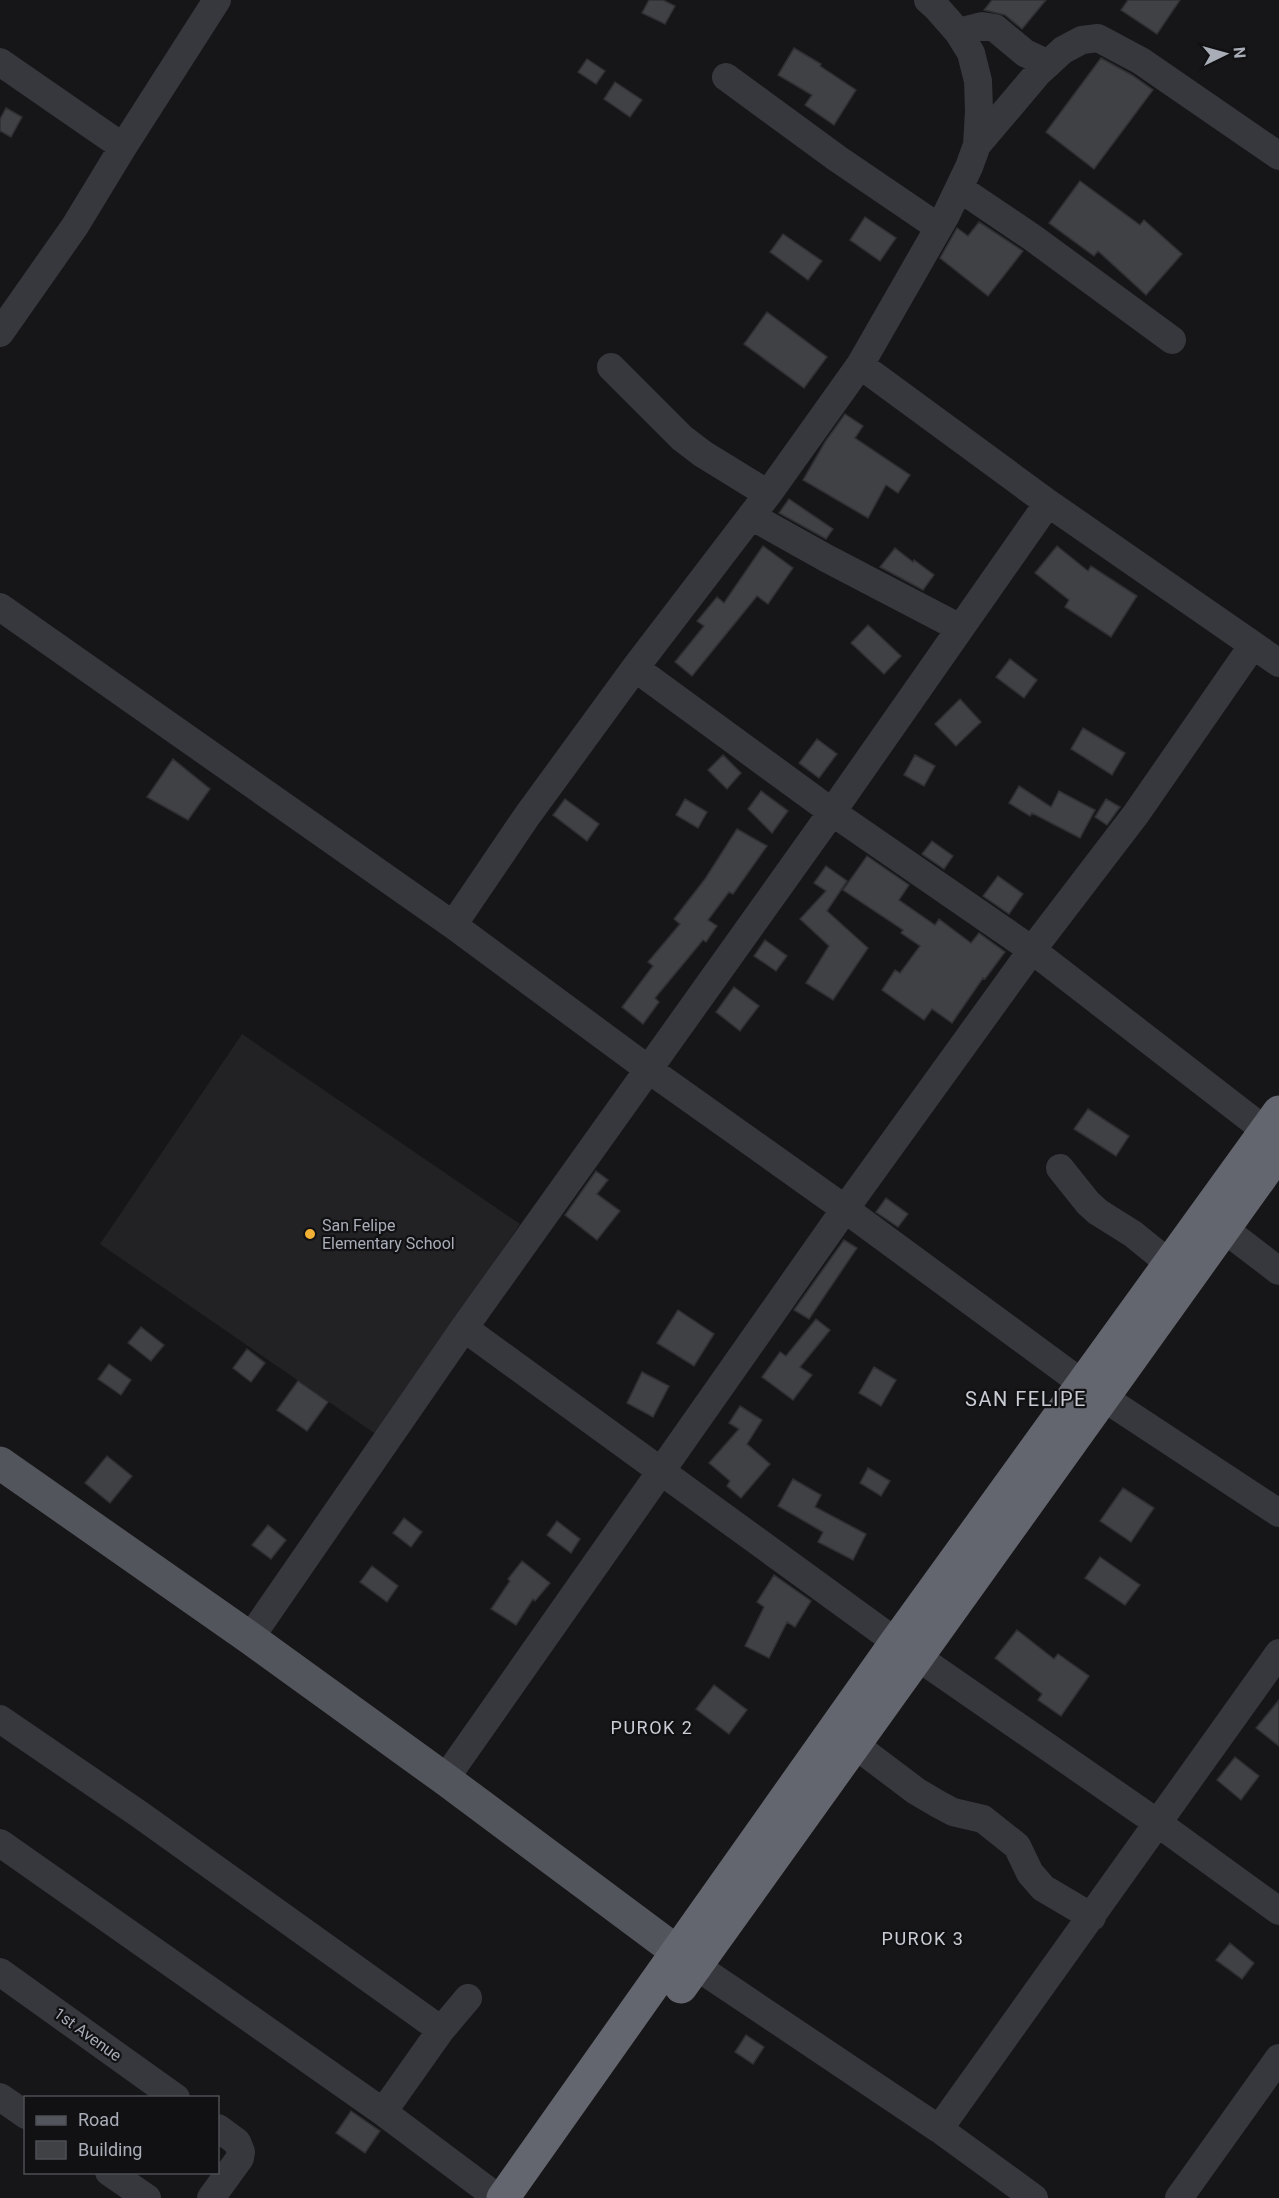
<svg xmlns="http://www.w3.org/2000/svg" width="1279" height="2198" viewBox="0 0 1279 2198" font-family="Roboto,sans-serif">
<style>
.built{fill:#222225}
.building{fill:#404145;stroke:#303034;stroke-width:1.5}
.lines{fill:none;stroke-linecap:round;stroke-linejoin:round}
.minor{stroke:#37383d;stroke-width:28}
.major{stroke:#53555c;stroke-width:33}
.highway{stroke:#63666e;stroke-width:33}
.poi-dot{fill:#f2b134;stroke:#111113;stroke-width:2}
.labels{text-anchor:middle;stroke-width:4.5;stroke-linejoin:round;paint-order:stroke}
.poi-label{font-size:16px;fill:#a8adb8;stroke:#111113;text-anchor:start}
.street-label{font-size:16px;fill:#a8adb8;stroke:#111113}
.neighbourhood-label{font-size:18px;letter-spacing:1.5px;fill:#c9ccd4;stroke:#111113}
.quarter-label{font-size:20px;letter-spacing:1.5px;fill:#c9ccd4;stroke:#111113}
</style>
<rect width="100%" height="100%" fill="#161618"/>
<path class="built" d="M242,1034L520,1224L377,1435L100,1244Z"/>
<path class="building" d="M649,0H663L675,6L665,24L642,13Z
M992,0H1046L1022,29L1005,15L984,10Z
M1128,0H1180L1157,34L1121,10Z
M794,48L821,64L820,66L856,90L834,125L805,105L812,95L778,75Z
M1101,58L1132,75L1153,90L1094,169L1046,132Z
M587,59L605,71L596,84L578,72Z
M615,82L642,100L630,117L604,99Z
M6,108L22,117L11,137L0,131V119Z
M1080,181L1140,225L1144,220L1182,254L1146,295L1098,251L1094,256L1049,223Z
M865,217L896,238L880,261L850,240Z
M979,222L1023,251L988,296L940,258L957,228L968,236Z
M783,234L822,261L808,280L770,252Z
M767,312L827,357L804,388L744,344Z
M845,414L863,426L855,438L910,475L898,493L886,485L868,518L803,480L825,442Z
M789,499L833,529L826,539L779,513Z
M763,546L793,568L768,604L757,596L692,676L675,662L704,626L697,621L717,597L724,603Z
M1057,546L1088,571L1091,566L1137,596L1111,637L1065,607L1069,600L1035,573Z
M895,548L913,562L914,560L934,575L923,590L880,567Z
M868,625L901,656L884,674L851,643Z
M1010,659L1037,680L1024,698L996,677Z
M960,699L981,722L956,746L935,724Z
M1083,728L1125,753L1112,775L1071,749Z
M817,739L837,754L819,778L799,763Z
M723,755L741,773L727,789L708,770Z
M915,755L935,766L924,786L904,775Z
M173,759L210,789L188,820L147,797Z
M1019,786L1051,807L1059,791L1095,810L1080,838L1032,813L1030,816L1009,803Z
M761,791L788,811L772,833L748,809Z
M565,799L599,824L587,841L553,815Z
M685,799L707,812L698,828L676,815Z
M1106,799L1120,807L1107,825L1095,817Z
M737,829L767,846L733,894L729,892L708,920L717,926L706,942L703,940L655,998L659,1002L643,1024L622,1007L653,966L648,962L680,924L674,919L705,879Z
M932,841L953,856L944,869L922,854Z
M867,856L909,885L899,900L935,925L939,919L971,943L979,933L1005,952L985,979L983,978L952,1023L932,1009L924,1020L882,990L895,970L900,973L920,946L901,933L903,930L843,890Z
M826,866L847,881L827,911L868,948L833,1000L806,983L829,946L800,919L826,891L814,883Z
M998,876L1023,894L1009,914L983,896Z
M765,940L787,956L776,971L754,956Z
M734,987L759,1006L740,1031L716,1012Z
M1088,1109L1129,1136L1116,1156L1074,1129Z
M596,1171L608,1180L597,1194L620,1211L597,1240L565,1215Z
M886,1198L908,1214L898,1227L876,1212Z
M844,1240L857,1248L809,1319L794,1310Z
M678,1310L714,1334L694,1366L657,1343Z
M816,1319L830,1330L800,1367L812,1375L793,1400L762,1377L780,1352L786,1356Z
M141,1327L164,1345L151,1361L128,1343Z
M247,1349L265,1363L251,1382L233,1368Z
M109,1364L131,1380L121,1395L98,1379Z
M874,1367L896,1380L881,1406L859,1393Z
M642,1372L669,1386L653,1417L627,1403Z
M298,1381L328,1402L307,1431L277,1410Z
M740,1406L762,1420L747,1444L770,1464L741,1498L727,1486L730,1481L709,1463L739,1429L729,1423Z
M107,1456L132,1476L110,1503L85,1483Z
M868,1468L890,1481L881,1496L860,1483Z
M793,1479L821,1495L815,1507L866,1534L853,1560L818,1542L823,1532L778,1506Z
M1123,1488L1154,1508L1131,1542L1100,1521Z
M404,1518L422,1532L411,1547L393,1533Z
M557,1521L580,1539L571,1553L547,1535Z
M268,1525L286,1540L271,1559L252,1545Z
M1100,1557L1140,1585L1125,1605L1085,1578Z
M522,1561L550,1583L535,1601L533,1599L516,1625L491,1609L510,1581L508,1579Z
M372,1566L398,1586L387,1602L360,1582Z
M774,1575L811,1601L795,1627L787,1622L769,1658L745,1646L764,1607L757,1602Z
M1017,1630L1054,1659L1058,1654L1089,1676L1061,1716L1038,1700L1042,1694L995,1658Z
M714,1685L747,1710L729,1734L696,1709Z
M1279,1700V1746L1256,1728Z
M1235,1757L1259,1776L1241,1800L1217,1780Z
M1230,1943L1254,1963L1242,1979L1216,1960Z
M746,2035L764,2047L753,2064L735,2052Z
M351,2111L380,2131L365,2153L336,2133Z"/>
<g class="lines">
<path class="minor" d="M958,32L982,26L995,28L1025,53L1048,64
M0,62L123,147
M726,77L838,159L938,227
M977,145L1038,73L1063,50L1082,40L1098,38L1141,61L1279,156
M959,188L1033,238L1172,340
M0,333L75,226L123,147L217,0
M860,365L1048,503L1279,663
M611,367L682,438L703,454L768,494
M751,516L826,558L960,628
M0,607L453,925L648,1069L845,1209L1083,1384L1279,1513
M635,668L832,812L1032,950L1266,1131
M453,925L527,816L635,668L768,494L860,365L946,215L969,167L977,145L979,111L978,81L971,53L958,32L936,7L928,0
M1060,1168L1088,1203L1098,1212L1133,1234L1170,1264
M1207,1216L1279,1271
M464,1328L896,1642L1159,1824L1279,1911
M250,1638L464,1328L832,812L1048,503
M0,1719L139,1814L441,2030L468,1998
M855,1745L916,1791L938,1804L953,1812L983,1819L1017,1846L1030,1873L1043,1888L1092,1917
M445,1779L845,1209L1032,950L1136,814L1253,645
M0,1843L383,2112L498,2198
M696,1966L939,2129L1034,2198
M0,1972L176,2098
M0,2097L26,2115
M383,2112L441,2030
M939,2129L1279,1653
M109,2172L147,2198
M211,2198L240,2158L241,2152L237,2142L218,2128
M1179,2198L1279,2058"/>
<path class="major" d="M0,1463L250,1638L445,1779L696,1966"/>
<path class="highway" d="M681,1987L1279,1152
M503,2198L896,1642L1279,1112"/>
</g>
<circle class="poi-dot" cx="310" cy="1234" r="6"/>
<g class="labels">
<g class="poi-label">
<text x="322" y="1231">San Felipe<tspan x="322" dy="18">Elementary School</tspan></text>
</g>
<g class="street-label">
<text transform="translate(88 2034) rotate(36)" y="6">1st Avenue</text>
</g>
<g class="neighbourhood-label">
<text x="652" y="1734">PUROK 2</text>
<text x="923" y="1945">PUROK 3</text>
</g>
<g class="quarter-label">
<text x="1026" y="1406">SAN FELIPE</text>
</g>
</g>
<rect x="24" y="2096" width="195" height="78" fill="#111113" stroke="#4d4f55" stroke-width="1.5"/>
<rect x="36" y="2116" width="30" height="9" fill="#53555c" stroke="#4d4f55" stroke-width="1.5"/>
<text x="78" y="2126" font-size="18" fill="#a8adb8">Road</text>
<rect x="36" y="2141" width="30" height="18" fill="#404145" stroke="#4d4f55" stroke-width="1.5"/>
<text x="78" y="2156" font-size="18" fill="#a8adb8">Building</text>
<g transform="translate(1225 54) rotate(85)" stroke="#111113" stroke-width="4.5" paint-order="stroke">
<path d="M0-4.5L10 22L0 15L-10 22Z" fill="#a8adb8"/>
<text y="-9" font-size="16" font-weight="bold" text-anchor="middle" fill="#a8adb8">N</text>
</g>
</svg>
